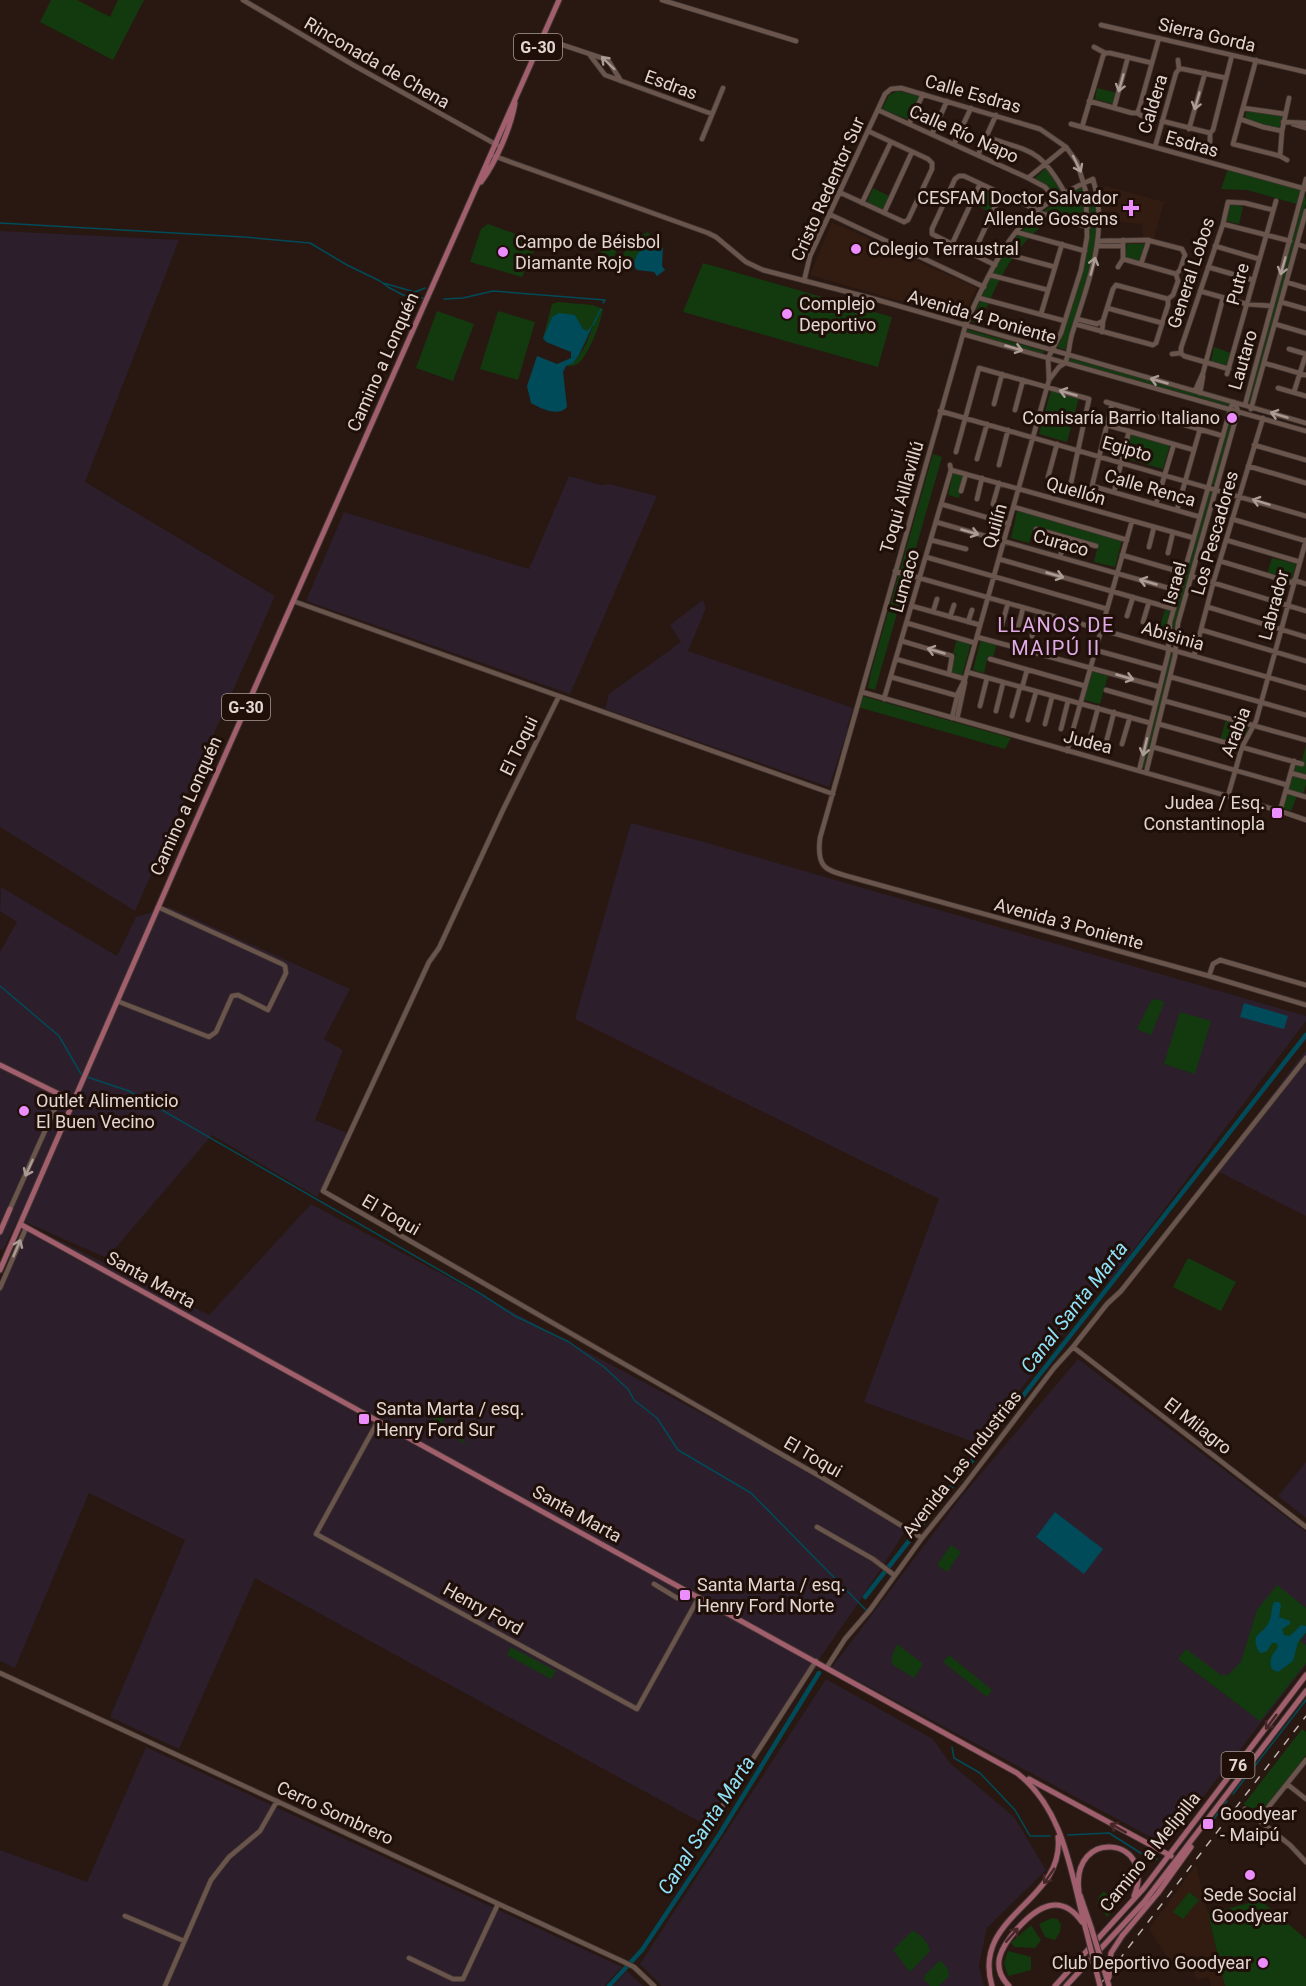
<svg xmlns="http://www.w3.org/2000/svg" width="1306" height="1986" viewBox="0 0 1306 1986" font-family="Roboto,sans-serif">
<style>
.industrial{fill:#2c1e2a}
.built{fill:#321b11}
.green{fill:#133a0f}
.water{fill:#004b5a}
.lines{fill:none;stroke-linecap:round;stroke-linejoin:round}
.stream{stroke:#004b5a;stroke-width:1.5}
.canal{stroke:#004b5a;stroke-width:4.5}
.minor-casing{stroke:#3e322f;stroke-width:6}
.major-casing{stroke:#3e322f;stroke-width:7}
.minor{stroke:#6a554d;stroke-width:4.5}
.major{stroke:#a15f6e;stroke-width:5}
.rail{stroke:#c0b4ae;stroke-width:1.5;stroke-dasharray:8 8;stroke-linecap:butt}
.major-bridge-casing{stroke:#3e322f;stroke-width:7;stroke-linecap:butt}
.major-bridge{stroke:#a15f6e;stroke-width:5}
.oneway{stroke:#ac9c96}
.oneway2{stroke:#462727}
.poi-dot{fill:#eb8dfc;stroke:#1f0f08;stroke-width:2}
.labels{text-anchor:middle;stroke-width:6;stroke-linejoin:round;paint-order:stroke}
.shield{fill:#1f0f08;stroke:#a89a95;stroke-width:1.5}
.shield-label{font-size:16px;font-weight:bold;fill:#e2d6d1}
.street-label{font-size:18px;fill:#e2d6d1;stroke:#1f0f08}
.poi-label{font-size:18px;fill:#e2d6d1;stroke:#1f0f08;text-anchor:start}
.neighbourhood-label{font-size:20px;letter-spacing:1.5px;fill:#dface8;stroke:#1f0f08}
.water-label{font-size:20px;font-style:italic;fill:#8ee2f8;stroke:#1f0f08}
</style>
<rect width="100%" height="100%" fill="#281811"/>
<path class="industrial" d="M0,231L179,240L85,482L275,596L135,911L0,827Z
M569,476L601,485L609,484L657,496L570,694L306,601L344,512L529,569Z
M703,600L706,608L688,651L853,708L847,728L848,729L829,787L605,709L609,694L681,642L670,625Z
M631,823L697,840L1306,1016V1021L1110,1281L1105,1279L979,1444L864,1402L939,1199L575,1019Z
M1,887L117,956L136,917L169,907L350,989L324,1039L343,1050L315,1120L347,1133L317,1197L212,1135L107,1258L18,1219L3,1250L0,1249V952L17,922L0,911Z
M1306,1050V1216L1215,1170Z
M311,1204L821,1477L908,1527L857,1605L704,1824L255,1578L179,1749L110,1717L185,1540L89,1493L15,1668L0,1661V1286L26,1224L209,1315Z
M1078,1359L1306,1532V1665L1167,1843H1162L832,1667L961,1497Z
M1306,1462V1518L1278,1496Z
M826,1679L933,1739L950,1763L1014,1817L1046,1870L987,1928L979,1966L984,1986H662L640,1964Z
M146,1747L622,1967L604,1986H0V1850L87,1882Z
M627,1971L643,1986H613Z"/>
<path class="built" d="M1107,186L1164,202L1154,239L1143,238L1142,224L1101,220L1099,190Z
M832,222L977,288L962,319L810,275Z
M1196,1865L1225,1986H1211L1209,1977L1196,1980L1191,1958L1170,1962L1149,1929Z"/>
<path class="green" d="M51,0H77L110,17L118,0H144L113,60L40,22Z
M1097,88L1117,93L1113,104L1095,99Z
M898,91L919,96L907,119L882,109L889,95Z
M1247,110L1275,113L1282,116L1280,128C1268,127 1255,125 1245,117Z
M1047,167L1061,190L1055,194L1048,186L1034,179Z
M1228,169L1301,189L1297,204L1247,190L1221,189Z
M873,188L889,196L883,210L867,202Z
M981,188L998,197L990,212L973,204Z
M1080,188L1083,189L1086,221L1083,222L1057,215C1015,242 998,279 980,324L971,321C982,298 991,271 1006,250C1025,223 1051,204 1080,188Z
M1305,194L1306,203L1251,402H1248Z
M1091,198L1096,201L1097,222L1093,261L1065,350L1057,347L1061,340C1076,293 1093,249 1089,199Z
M1230,203L1243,207L1239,224L1226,221Z
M488,224L538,242L522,277L470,262L481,229Z
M648,232L658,243C646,245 636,253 633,265L623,254L634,239Z
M606,237L620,241L612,263L599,258Z
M1127,244H1145L1139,261L1127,258L1125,255Z
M703,263L892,317L878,367L683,312Z
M558,302L592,305L603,309C600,325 590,351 580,362C576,366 571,366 566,366C582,359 587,341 593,326L588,332L583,329L575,315L552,317L543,338L552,304Z
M437,311L474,324L453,381L416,368Z
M498,311L535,322L518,380L480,369Z
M966,329L1044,351L1043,355L965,332Z
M1214,347L1231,353L1228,365L1211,362Z
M1069,358L1230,403L1229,406L1067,361Z
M1051,390L1079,397L1067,442L1039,434Z
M1232,411L1236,412L1216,484L1213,485L1211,483Z
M1131,434L1170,445L1163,469L1124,458Z
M933,454L942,457L875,690L868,688L871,672Z
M953,473L964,476L959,498L948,495Z
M1209,490L1214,491L1176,623L1174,645H1170L1172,623Z
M1019,510L1122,540L1115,567L1094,562L1098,545L1034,527L1029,543L1011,538L1017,511Z
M1272,558L1296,564L1291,580L1267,574Z
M1165,609L1170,610L1166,627L1165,643L1152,638L1155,630H1159Z
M957,639L971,643L962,676L950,673L956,654L953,653Z
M981,639L997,644L993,657L988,656L984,673L973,670Z
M1171,651L1174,653L1145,769L1142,767Z
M1092,671L1108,676L1100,704L1084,700Z
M862,696L1011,738L1005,749L858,707Z
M1226,720L1250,727L1239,745L1220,740Z
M1306,745V784L1303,794L1298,793L1291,811L1283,808L1297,761H1302Z
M1152,999L1163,1001L1164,1003L1151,1035L1137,1029Z
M1180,1012L1211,1021L1195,1074L1164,1064Z
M1188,1258L1236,1282L1221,1311L1173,1287Z
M440,1412L444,1415L449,1413L442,1421L468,1446L434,1425L433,1420Z
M951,1545L961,1552L947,1572L937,1565Z
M1277,1585L1306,1608V1633L1300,1641L1306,1645V1663L1260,1721L1178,1659L1186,1649L1221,1675H1228L1241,1662L1257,1610Z
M897,1644L922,1663V1666L914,1678L893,1665L891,1659Z
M511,1647L556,1671L551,1679L507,1655Z
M949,1655L992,1690L987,1697L943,1662Z
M1302,1729L1306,1732V1755L1260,1816L1244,1804Z
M1103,1892L1106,1893L1115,1909L1107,1917L1097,1903L1099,1897Z
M1189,1892L1199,1900L1183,1919L1173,1912Z
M1260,1900L1306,1939V1986H1225L1208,1914Z
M1052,1918L1057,1919L1061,1924L1060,1932L1055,1940L1045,1937L1039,1924Z
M1031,1925L1041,1940L1035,1948L1015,1947L1011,1943L1014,1940Z
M912,1931C919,1932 929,1943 930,1951L910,1972L893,1950Z
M1008,1951L1031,1957V1970L1008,1976L1004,1963Z
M939,1961H941L948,1969L949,1976L939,1986H930L924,1979L925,1975Z"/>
<path class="water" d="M658,243L663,248L662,266L665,270L657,276L654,272L637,270L633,265C637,251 644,245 658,243Z
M559,313L575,315L583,329L587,331L593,325L579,355L573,363L566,366L563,372L567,407C559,417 541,409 531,403L527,386L537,356L557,364L571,358V352L546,342L543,338L552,317Z
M1244,1003L1288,1016L1284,1029L1240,1017Z
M1055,1512L1103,1549L1084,1574L1036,1537Z
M1274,1602H1279L1281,1605L1279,1617L1290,1621V1624L1282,1629L1284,1635L1290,1636L1301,1625L1306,1626V1632L1298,1642L1293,1661L1278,1672L1272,1669C1268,1660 1273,1654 1278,1647L1277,1643H1272L1267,1651L1262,1653L1259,1652C1249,1633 1263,1635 1269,1622C1272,1616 1271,1608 1274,1602Z"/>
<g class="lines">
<path class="stream" d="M0,223L244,237L310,243L347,265L380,281L388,287L403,295L423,298
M383,283L415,292L425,288
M444,299L463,298L493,291L605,300L603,303
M593,325L601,309
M0,986L59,1036L81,1074
M87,1077L129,1091L481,1294L515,1316L569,1342L604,1367L628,1389L634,1400L657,1418L678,1450L751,1493L866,1610
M952,1747L954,1758L980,1773L1015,1810L1030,1836H1050
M1233,1794L1306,1700
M1211,1823L1227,1801
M1068,1835L1109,1833L1147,1857L1157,1859"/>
<path class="canal" d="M865,1597L1306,1035
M609,1986L642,1950L719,1835L819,1673"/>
<defs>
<path id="minor" d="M243,0L355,66L497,145
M662,0L796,41
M1101,25L1306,72
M542,38L608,60L621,81
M1094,47L1105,53
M1105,53H1110L1152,63
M589,54L605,75L712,114
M1256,60L1233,144L1280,156L1287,160
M1179,69H1183L1226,78
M1089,101L1132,113H1137L1144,117
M1114,108L1128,57
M1243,108L1285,114
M878,110L1028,178L1045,187L1055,199
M1137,113L1139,109L1159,38
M1240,119L1263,127L1282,131
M1162,121L1210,133
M1283,122L1306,123
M909,124L923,94
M1071,124L1306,189
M1293,124L1306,128
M1082,127L1103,56L1105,53
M1189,129L1205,73
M1210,133L1213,130L1232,55
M1210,133V142
M932,134L947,101
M986,137C1031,152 1040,148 1065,193
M702,139L723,88
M954,144L971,108
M1155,147L1176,73L1179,69L1178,60
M978,155L996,115
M494,156L708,233L716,237L746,262L763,270L871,298L1306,423
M1280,156L1282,131L1289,98
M1028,178L1066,147
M839,192L904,222L908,220L932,169V163L928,159L868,131
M862,203L891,142
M1036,212L1088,227
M884,213L912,152
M829,214L984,287
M1223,224L1290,241
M1016,232L1085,251
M1098,241L1147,240L1182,249L1185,255L1180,270L1176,274
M952,244L980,184
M1297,244L1306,247
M1097,246H1122
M1215,246L1259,259
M1002,253L1055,267
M973,254L1001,194
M1123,259L1176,274
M1141,264L1149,240
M995,265L932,234V229L955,179L959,176H964L1039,211
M1118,267L1123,259V240
M1208,267L1253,280
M990,275L1048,290
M804,281L810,256L885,94L891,89L901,88L1040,129L1066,147L1077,162L1086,192L1087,237L1081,270L1061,333L1048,358L1049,380
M1286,282L1306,288
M1200,291L1246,304L1272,306
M979,298L1065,321
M1168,299L1173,295L1178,281L1176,274
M1281,302L1306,309
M1107,308L1162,323
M1041,314L1062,244
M1077,319L1097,324L1103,321
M1075,324L1153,345L1156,343L1168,305V299
M1275,324L1306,333
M1102,332L1103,321L1113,289L1116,285L1168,299
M963,334L1306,431
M1289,349L1306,354
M1181,353V348L1223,224L1228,202L1245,203L1273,210
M1172,354L1181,353L1184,356L1229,369
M1065,363C1070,353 1069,341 1073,331C1089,279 1109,234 1093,179C1068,190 1041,204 1022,225C999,249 978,296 965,327L820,838C816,870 827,870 854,878L1209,976L1306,1005
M1264,363L1306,375
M1227,374L1276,201
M1278,388L1306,396
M1195,391L1203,373L1223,298
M1294,392L1306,354
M1200,393L1203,376
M1106,402L1223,436
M994,404L1002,374
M1112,404L1092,486L1200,517
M1245,405L1306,179
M1251,409L1306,211
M1015,410L1023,380
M940,411L1306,516
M1107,425L1194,450
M1254,445L1306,460
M956,452L979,368L1089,399L1071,483
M977,459L987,424
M999,465L1008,430
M1248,466L1306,483
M951,470L1194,538
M1048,477L1057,444
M961,491L966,474
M1114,492L1129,431
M977,499L982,478
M941,504L1009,524
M993,504L999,483
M1156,504L1174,444
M1014,507L1127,540
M1177,510L1200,429
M1232,519L1306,541
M936,522L1179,591
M1036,529L1096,546
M931,540L966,549
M1226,540L1300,562
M1149,547L1154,527
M1168,553L1173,532
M1122,555L1184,573
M926,557L1107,609
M1060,557L1065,538
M999,559L1174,609
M1220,561L1293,583
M895,571L1306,688
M1191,576L1306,611
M1294,580L1306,584
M293,601L833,794
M912,606L980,625
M1208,607L1306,637
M933,612L937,599
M1127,616L1133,597
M950,617L954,605
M968,622L972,610
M1143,622L1149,602
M907,623L975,643
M1001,628L1008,603
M1202,630L1306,661
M1017,632L1023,608
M1032,636L1039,612
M977,637L1160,687
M902,641L952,656L949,674
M1095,650L1164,669
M1194,656L1214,580L1263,418
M896,659L965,679
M990,659L1085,686
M967,672L1150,723
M891,677L958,696
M1171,677L1306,715
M1022,688L1027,670
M1106,690L1155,704
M862,692C1001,732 1141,771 1280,811L1306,820
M559,696L502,812L439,948L429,962L323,1191L821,1477L922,1538
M884,699L951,470L950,465
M1165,701L1306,740
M980,706L987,678
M996,711L1003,683
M1012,716L1020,687
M952,718L958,693L965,679L1049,380L1059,367L1065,363
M957,719L965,682
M1028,720L1036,692
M1045,724L1052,697
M1159,724L1302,764
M1061,729L1068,701
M1091,734L1098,708
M1107,739L1114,712
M1122,744L1130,717
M1153,747L1287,785
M1067,751L1132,521
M1139,771L1168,654L1170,622L1231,407L1234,402
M1146,773L1175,656L1178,623L1238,411L1235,403
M1291,773L1306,777
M1286,791L1306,797
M1228,796L1242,747L1256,721L1306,540
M1280,811L1294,761
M1209,976L1213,964L1220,960L1306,985
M117,1001L209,1037L216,1032L232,996L238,995L268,1010L286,973L285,966L282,964L158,907
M10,1209L61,1095
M0,1288L26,1228
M1073,1347L1306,1527
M378,1421L316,1534L637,1709L699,1597
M817,1527L873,1559L894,1575
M654,1584L677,1598
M827,1667L845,1639L870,1610L922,1538L964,1486L1054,1368L1073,1347L1107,1304L1121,1291L1306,1058
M0,1673L624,1962L634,1967L654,1986
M1287,1784L1306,1799
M1245,1809L1290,1845L1306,1862
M1259,1819L1306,1760
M710,1825L816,1661
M125,1916L184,1941
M409,1958L453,1979H463L498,1904
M165,1986L211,1880L229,1857L260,1831L277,1801"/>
<path id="major" d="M481,182C496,162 511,127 515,103
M0,1065L73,1101
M20,1224L1017,1773C1065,1810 1071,1875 1086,1930
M0,1232L10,1209
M0,1270L184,848L559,0
M1029,1779L1171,1856
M1079,1892C1070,1826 1158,1837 1134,1896
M1080,1895L1091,1927
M1122,1936L1158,1893L1191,1847
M992,1986C971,1915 1065,1902 1058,1837
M1009,1986C989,1966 1002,1946 1017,1929C1036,1908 1060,1891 1082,1922
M1055,1986L1144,1888L1306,1675
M1066,1986L1144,1902L1306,1691"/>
</defs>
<use href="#minor" class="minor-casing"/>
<use href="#major" class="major-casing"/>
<use href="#minor" class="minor"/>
<use href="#major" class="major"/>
<path class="rail" d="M1099,1986L1306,1716"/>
<defs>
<path id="major-bridge" d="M1091,1927L1109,1986
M1086,1930L1100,1986
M1109,1978L1111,1953L1122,1936"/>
</defs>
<use href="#major-bridge" class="major-bridge-casing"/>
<use href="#major-bridge" class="major-bridge"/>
</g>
<defs><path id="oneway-shaft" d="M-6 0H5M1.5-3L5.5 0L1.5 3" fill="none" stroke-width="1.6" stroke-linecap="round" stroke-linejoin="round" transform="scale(1.5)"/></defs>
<g class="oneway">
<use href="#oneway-shaft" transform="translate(608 63) rotate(-136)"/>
<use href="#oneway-shaft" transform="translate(1121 83) rotate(106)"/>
<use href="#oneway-shaft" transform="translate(1197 101) rotate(106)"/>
<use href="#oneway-shaft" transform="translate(1077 164) rotate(64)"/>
<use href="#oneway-shaft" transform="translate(1093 266) rotate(-75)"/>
<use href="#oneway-shaft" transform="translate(1283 266) rotate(106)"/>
<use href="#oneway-shaft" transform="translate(1014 348) rotate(16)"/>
<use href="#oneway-shaft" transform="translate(1159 381) rotate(-164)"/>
<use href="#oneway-shaft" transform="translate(1068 393) rotate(-164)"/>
<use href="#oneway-shaft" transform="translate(1279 415) rotate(-163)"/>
<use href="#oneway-shaft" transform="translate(1261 502) rotate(-163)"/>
<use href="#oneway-shaft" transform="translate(970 532) rotate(16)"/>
<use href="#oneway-shaft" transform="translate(1055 575) rotate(16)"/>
<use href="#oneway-shaft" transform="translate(1148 582) rotate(-164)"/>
<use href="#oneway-shaft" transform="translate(936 651) rotate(-164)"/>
<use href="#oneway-shaft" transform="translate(1125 677) rotate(16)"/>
<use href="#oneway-shaft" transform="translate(1145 747) rotate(103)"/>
<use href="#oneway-shaft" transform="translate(29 1168) rotate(114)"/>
<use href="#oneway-shaft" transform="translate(17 1248) rotate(-67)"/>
</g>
<g class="oneway2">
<use href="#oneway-shaft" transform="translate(1271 1722) rotate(127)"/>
<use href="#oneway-shaft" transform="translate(1118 1828) rotate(-151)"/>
<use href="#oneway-shaft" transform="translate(1049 1876) rotate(125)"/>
<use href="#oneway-shaft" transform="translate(1012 1935) rotate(-49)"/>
</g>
<g class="poi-dot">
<path d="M1128 199h6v6h6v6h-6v6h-6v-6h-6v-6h6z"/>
<circle cx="856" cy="249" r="6"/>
<circle cx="503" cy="252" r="6"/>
<circle cx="787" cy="314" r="6"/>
<circle cx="1232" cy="418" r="6"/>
<rect x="1271" y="807" width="12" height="12" rx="3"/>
<circle cx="24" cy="1111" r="6"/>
<rect x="358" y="1413" width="12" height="12" rx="3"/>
<rect x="679" y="1589" width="12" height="12" rx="3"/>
<rect x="1202" y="1818" width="12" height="12" rx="3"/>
<circle cx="1250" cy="1875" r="6"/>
<circle cx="1263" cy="1963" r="6"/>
</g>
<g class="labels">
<g class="shield">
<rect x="514" y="34" width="48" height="26" rx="4.5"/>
<rect x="222" y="694" width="48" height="26" rx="4.5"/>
<rect x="1221.5" y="1752" width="33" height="26" rx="4.5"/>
</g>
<g class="shield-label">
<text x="538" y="53">G-30</text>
<text x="246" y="713">G-30</text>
<text x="1238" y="1771">76</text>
</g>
<g class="street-label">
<text transform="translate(1207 35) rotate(13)" y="6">Sierra Gorda</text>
<text transform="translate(377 63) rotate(30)" y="6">Rinconada de Chena</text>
<text transform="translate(671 85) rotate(20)" y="6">Esdras</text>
<text transform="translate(973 94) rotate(16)" y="6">Calle Esdras</text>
<text transform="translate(1153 104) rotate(-73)" y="6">Caldera</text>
<text transform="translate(964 134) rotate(24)" y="6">Calle Río Napo</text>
<text transform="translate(1192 144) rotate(16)" y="6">Esdras</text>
<text transform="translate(828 189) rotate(-66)" y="6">Cristo Redentor Sur</text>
<text transform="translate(1191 273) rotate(-72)" y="6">General Lobos</text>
<text transform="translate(1238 284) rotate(-75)" y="6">Putre</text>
<text transform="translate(982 317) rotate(16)" y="6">Avenida 4 Poniente</text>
<text transform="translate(1243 360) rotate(-74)" y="6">Lautaro</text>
<text transform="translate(383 362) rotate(-66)" y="6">Camino a Lonquén</text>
<text transform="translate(1127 449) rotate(16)" y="6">Egipto</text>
<text transform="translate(1150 488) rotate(16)" y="6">Calle Renca</text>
<text transform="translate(1076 491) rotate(16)" y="6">Quellón</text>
<text transform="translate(902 497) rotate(-74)" y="6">Toqui Aillavillú</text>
<text transform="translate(995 526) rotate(-74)" y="6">Quilín</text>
<text transform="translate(1215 533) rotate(-74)" y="6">Los Pescadores</text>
<text transform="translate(1061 543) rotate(16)" y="6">Curaco</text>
<text transform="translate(905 581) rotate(-74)" y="6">Lumaco</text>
<text transform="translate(1175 583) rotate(-74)" y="6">Israel</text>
<text transform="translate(1274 605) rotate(-75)" y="6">Labrador</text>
<text transform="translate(1173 636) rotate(16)" y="6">Abisinia</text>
<text transform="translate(1236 732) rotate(-69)" y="6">Arabia</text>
<text transform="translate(1088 742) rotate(14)" y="6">Judea</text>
<text transform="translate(519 746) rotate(-64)" y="6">El Toqui</text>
<text transform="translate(186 806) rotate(-66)" y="6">Camino a Lonquén</text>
<text transform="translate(1069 924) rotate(15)" y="6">Avenida 3 Poniente</text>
<text transform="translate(391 1215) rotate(30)" y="6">El Toqui</text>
<text transform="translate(151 1280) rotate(29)" y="6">Santa Marta</text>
<text transform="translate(1198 1426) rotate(38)" y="6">El Milagro</text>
<text transform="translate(813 1457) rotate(30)" y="6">El Toqui</text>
<text transform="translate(962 1464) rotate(-52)" y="6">Avenida Las Industrias</text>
<text transform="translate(577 1514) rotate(29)" y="6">Santa Marta</text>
<text transform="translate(483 1609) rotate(29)" y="6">Henry Ford</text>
<text transform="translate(335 1813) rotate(25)" y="6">Cerro Sombrero</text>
<text transform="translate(1150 1852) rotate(-51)" y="6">Camino a Melipilla</text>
</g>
<g class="poi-label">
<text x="1118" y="204" text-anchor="end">CESFAM Doctor Salvador<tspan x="1118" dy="21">Allende Gossens</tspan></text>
<text x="515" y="248">Campo de Béisbol<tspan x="515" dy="21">Diamante Rojo</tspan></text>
<text x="868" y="255">Colegio Terraustral</text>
<text x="799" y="310">Complejo<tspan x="799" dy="21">Deportivo</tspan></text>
<text x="1220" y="424" text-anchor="end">Comisaría Barrio Italiano</text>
<text x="1265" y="809" text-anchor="end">Judea / Esq.<tspan x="1265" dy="21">Constantinopla</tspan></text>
<text x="36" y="1107">Outlet Alimenticio<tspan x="36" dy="21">El Buen Vecino</tspan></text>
<text x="376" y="1415">Santa Marta / esq.<tspan x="376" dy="21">Henry Ford Sur</tspan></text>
<text x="697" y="1591">Santa Marta / esq.<tspan x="697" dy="21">Henry Ford Norte</tspan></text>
<text x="1220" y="1820">Goodyear<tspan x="1220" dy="21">- Maipú</tspan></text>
<text x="1250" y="1901" text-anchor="middle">Sede Social<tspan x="1250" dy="21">Goodyear</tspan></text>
<text x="1251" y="1969" text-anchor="end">Club Deportivo Goodyear</text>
</g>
<g class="neighbourhood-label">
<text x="1056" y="632">LLANOS DE<tspan x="1056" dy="23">MAIPÚ II</tspan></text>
</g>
<g class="water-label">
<text transform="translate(1074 1307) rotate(-52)" y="7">Canal Santa Marta</text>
<text transform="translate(706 1825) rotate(-57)" y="7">Canal Santa Marta</text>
</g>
</g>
</svg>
